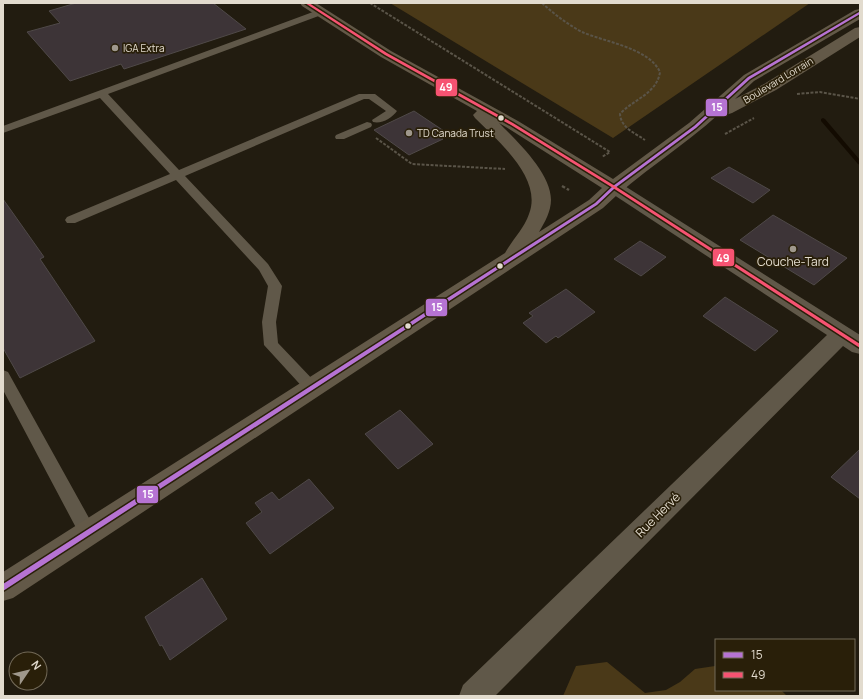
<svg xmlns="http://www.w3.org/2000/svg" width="863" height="699" viewBox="0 0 863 699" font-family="Manrope,sans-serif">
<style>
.green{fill:#4a3918}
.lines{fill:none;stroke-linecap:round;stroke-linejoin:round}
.stream{fill:#130b01;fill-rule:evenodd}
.building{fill:#3d3437;stroke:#4f4948}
.path-far1{stroke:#5a5448;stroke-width:2;stroke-dasharray:3 1.5;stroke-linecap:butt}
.path{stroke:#5a5448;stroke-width:2.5;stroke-dasharray:3.5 2;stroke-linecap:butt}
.lane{fill:#605849;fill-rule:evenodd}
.street{fill:#605849;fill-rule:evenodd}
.secondary{fill:#635948;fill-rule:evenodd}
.bus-1-casing{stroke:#291f09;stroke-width:3}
.bus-2-casing{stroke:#291f09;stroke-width:3}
.bus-1{fill:#b673d3;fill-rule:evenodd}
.bus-2{fill:#f65372;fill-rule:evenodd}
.poi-dot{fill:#9f988c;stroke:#291f09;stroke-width:1.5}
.bus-dot{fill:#e2dbce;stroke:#291f09;stroke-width:1.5}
.labels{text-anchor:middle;stroke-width:3.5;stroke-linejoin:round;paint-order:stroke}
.far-poi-label{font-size:10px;fill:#e2dbce;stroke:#291f09;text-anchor:start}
.far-street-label{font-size:10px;fill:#e2dbce;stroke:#291f09}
.poi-label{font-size:12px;fill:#e2dbce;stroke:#291f09}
.street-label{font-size:12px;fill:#e2dbce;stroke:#291f09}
.line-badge{stroke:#291f09;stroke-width:1.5}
.badge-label{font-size:11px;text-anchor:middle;font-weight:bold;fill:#fff}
</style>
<rect width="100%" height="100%" fill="#221c10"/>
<path class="green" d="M390,3H810L613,138Z
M607,662L645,693L666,690L680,682L695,669L715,666L716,690H781L787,696H563L576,666Z"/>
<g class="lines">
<path class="stream" d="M823,118L825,119L860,160V165L858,164L821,121V119Z"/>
</g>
<path class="building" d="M76,3H213L246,29L124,69L121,64L70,81L27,32L60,23L49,11Z
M414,111L444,131L437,134L443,139L409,155L374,130Z
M729,167L770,190L753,203L711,178Z
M3,199L44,257L40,259L95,341L20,378L3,348Z
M773,215L847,258L814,285L740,240Z
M640,241L666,257L641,276L614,259Z
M566,289L595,312L558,338L556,336L546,343L523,323L533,316L529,313Z
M725,297L778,331L755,351L703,316Z
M400,410L433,444L398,469L365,434Z
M860,449V499L831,477Z
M309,479L334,508L270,554L246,523L262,512L255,503L272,492L279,500Z
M202,578L227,619L170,660L162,645L160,646L145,617Z"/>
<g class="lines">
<path class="path-far1" d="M370,3L610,152L602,157
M542,3C554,14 567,24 582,32C605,42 649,48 660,72C657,94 632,100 620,114C621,128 635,133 645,140
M797,94L820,92L860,99
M725,134L754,118
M376,138L412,164L505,169"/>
<path class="path" d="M562,186L569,190"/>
<path class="lane" d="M321,9L324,10L325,12L324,14L108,94L179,170L359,94H375L397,111C392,118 382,124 373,122L372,120L386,111L369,99H364L185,176L268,264L282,286L276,322L278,343L317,384L319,388L317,392L312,394L307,392L264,345L262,322L268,286L259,270L176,180L75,223H67L65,220L67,217L170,174L100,98L3,133V126Z
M367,122L371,123L372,125L371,127L344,139H336L335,137L336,135Z
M3,370L8,372L94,527L96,533L94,539L88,541L82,539L3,390Z"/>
<path class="street" d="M614,181L620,183L860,335V354L852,352L843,346L495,696H459L463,685L827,335L608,191L605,187L608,183Z"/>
<path class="secondary" d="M300,3H316L391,51L518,121L613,179L689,123L744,75L855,10L860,9V19L754,81L735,99L764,84L855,28L860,27V37L776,90L732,113L726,115L720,113C683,147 639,173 603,208L13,598L3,601V572L505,253C512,240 524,229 529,214C543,178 498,141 475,118L473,115L477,111L381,57L302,6ZM499,123L506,127L602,188L589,200L539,232C545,222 551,211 551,200C551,173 517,141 499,123Z"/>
<defs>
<path id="bus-1" d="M859,12H860V14L750,79L696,128L615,188L597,205L3,591V584L595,203L613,186L694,126L748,77Z"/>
<path id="bus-2" d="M305,3H309L387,53L513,123L615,186L860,344V348L613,188L511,125L385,55Z"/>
</defs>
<use href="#bus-1" class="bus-1-casing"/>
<use href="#bus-2" class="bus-2-casing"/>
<use href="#bus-1" class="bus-1"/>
<use href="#bus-2" class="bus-2"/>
</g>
<g class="poi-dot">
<circle cx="115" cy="48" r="4"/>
<circle cx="409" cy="133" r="4"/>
<circle cx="793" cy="249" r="4"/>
</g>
<g class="bus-dot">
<circle cx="501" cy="118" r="3.5"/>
<circle cx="500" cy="266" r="3.5"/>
<circle cx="408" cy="326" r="3.5"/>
</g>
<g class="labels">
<g class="far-poi-label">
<text x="123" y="52">IGA Extra</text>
<text x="417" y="137">TD Canada Trust</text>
</g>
<g class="far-street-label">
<text transform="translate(778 80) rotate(-31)" y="4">Boulevard Lorrain</text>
</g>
<g class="poi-label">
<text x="793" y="266">Couche-Tard</text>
</g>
<g class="street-label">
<text transform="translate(658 515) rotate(-45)" y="4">Rue Hervé</text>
</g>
</g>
<g class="line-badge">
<rect x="435" y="78" width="23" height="19" rx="4" fill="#f65372"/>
<rect x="705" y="98" width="23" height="19" rx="4" fill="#b673d3"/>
<rect x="712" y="248" width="23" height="19" rx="4" fill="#f65372"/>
<rect x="425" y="298" width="23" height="19" rx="4" fill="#b673d3"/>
<rect x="136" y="485" width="23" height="19" rx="4" fill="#b673d3"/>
</g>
<g class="badge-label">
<text x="446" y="91">49</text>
<text x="717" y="111">15</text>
<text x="723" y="262">49</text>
<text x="437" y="311">15</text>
<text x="148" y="498">15</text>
</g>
<rect width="863" height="699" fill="none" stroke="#e2dbce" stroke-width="8"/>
<rect x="715" y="639" width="140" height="52" fill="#291f09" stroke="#736a58"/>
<rect x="723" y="652" width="20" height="6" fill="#b673d3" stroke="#736a58"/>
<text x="751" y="659" font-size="12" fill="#e2dbce">15</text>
<rect x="723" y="672" width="20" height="6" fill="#f65372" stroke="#736a58"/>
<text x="751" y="679" font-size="12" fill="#e2dbce">49</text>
<g transform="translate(28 671) rotate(55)"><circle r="19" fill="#291f09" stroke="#736a58"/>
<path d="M0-3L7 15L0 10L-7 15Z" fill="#9f988c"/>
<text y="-6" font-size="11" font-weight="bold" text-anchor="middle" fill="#e2dbce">N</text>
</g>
</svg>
